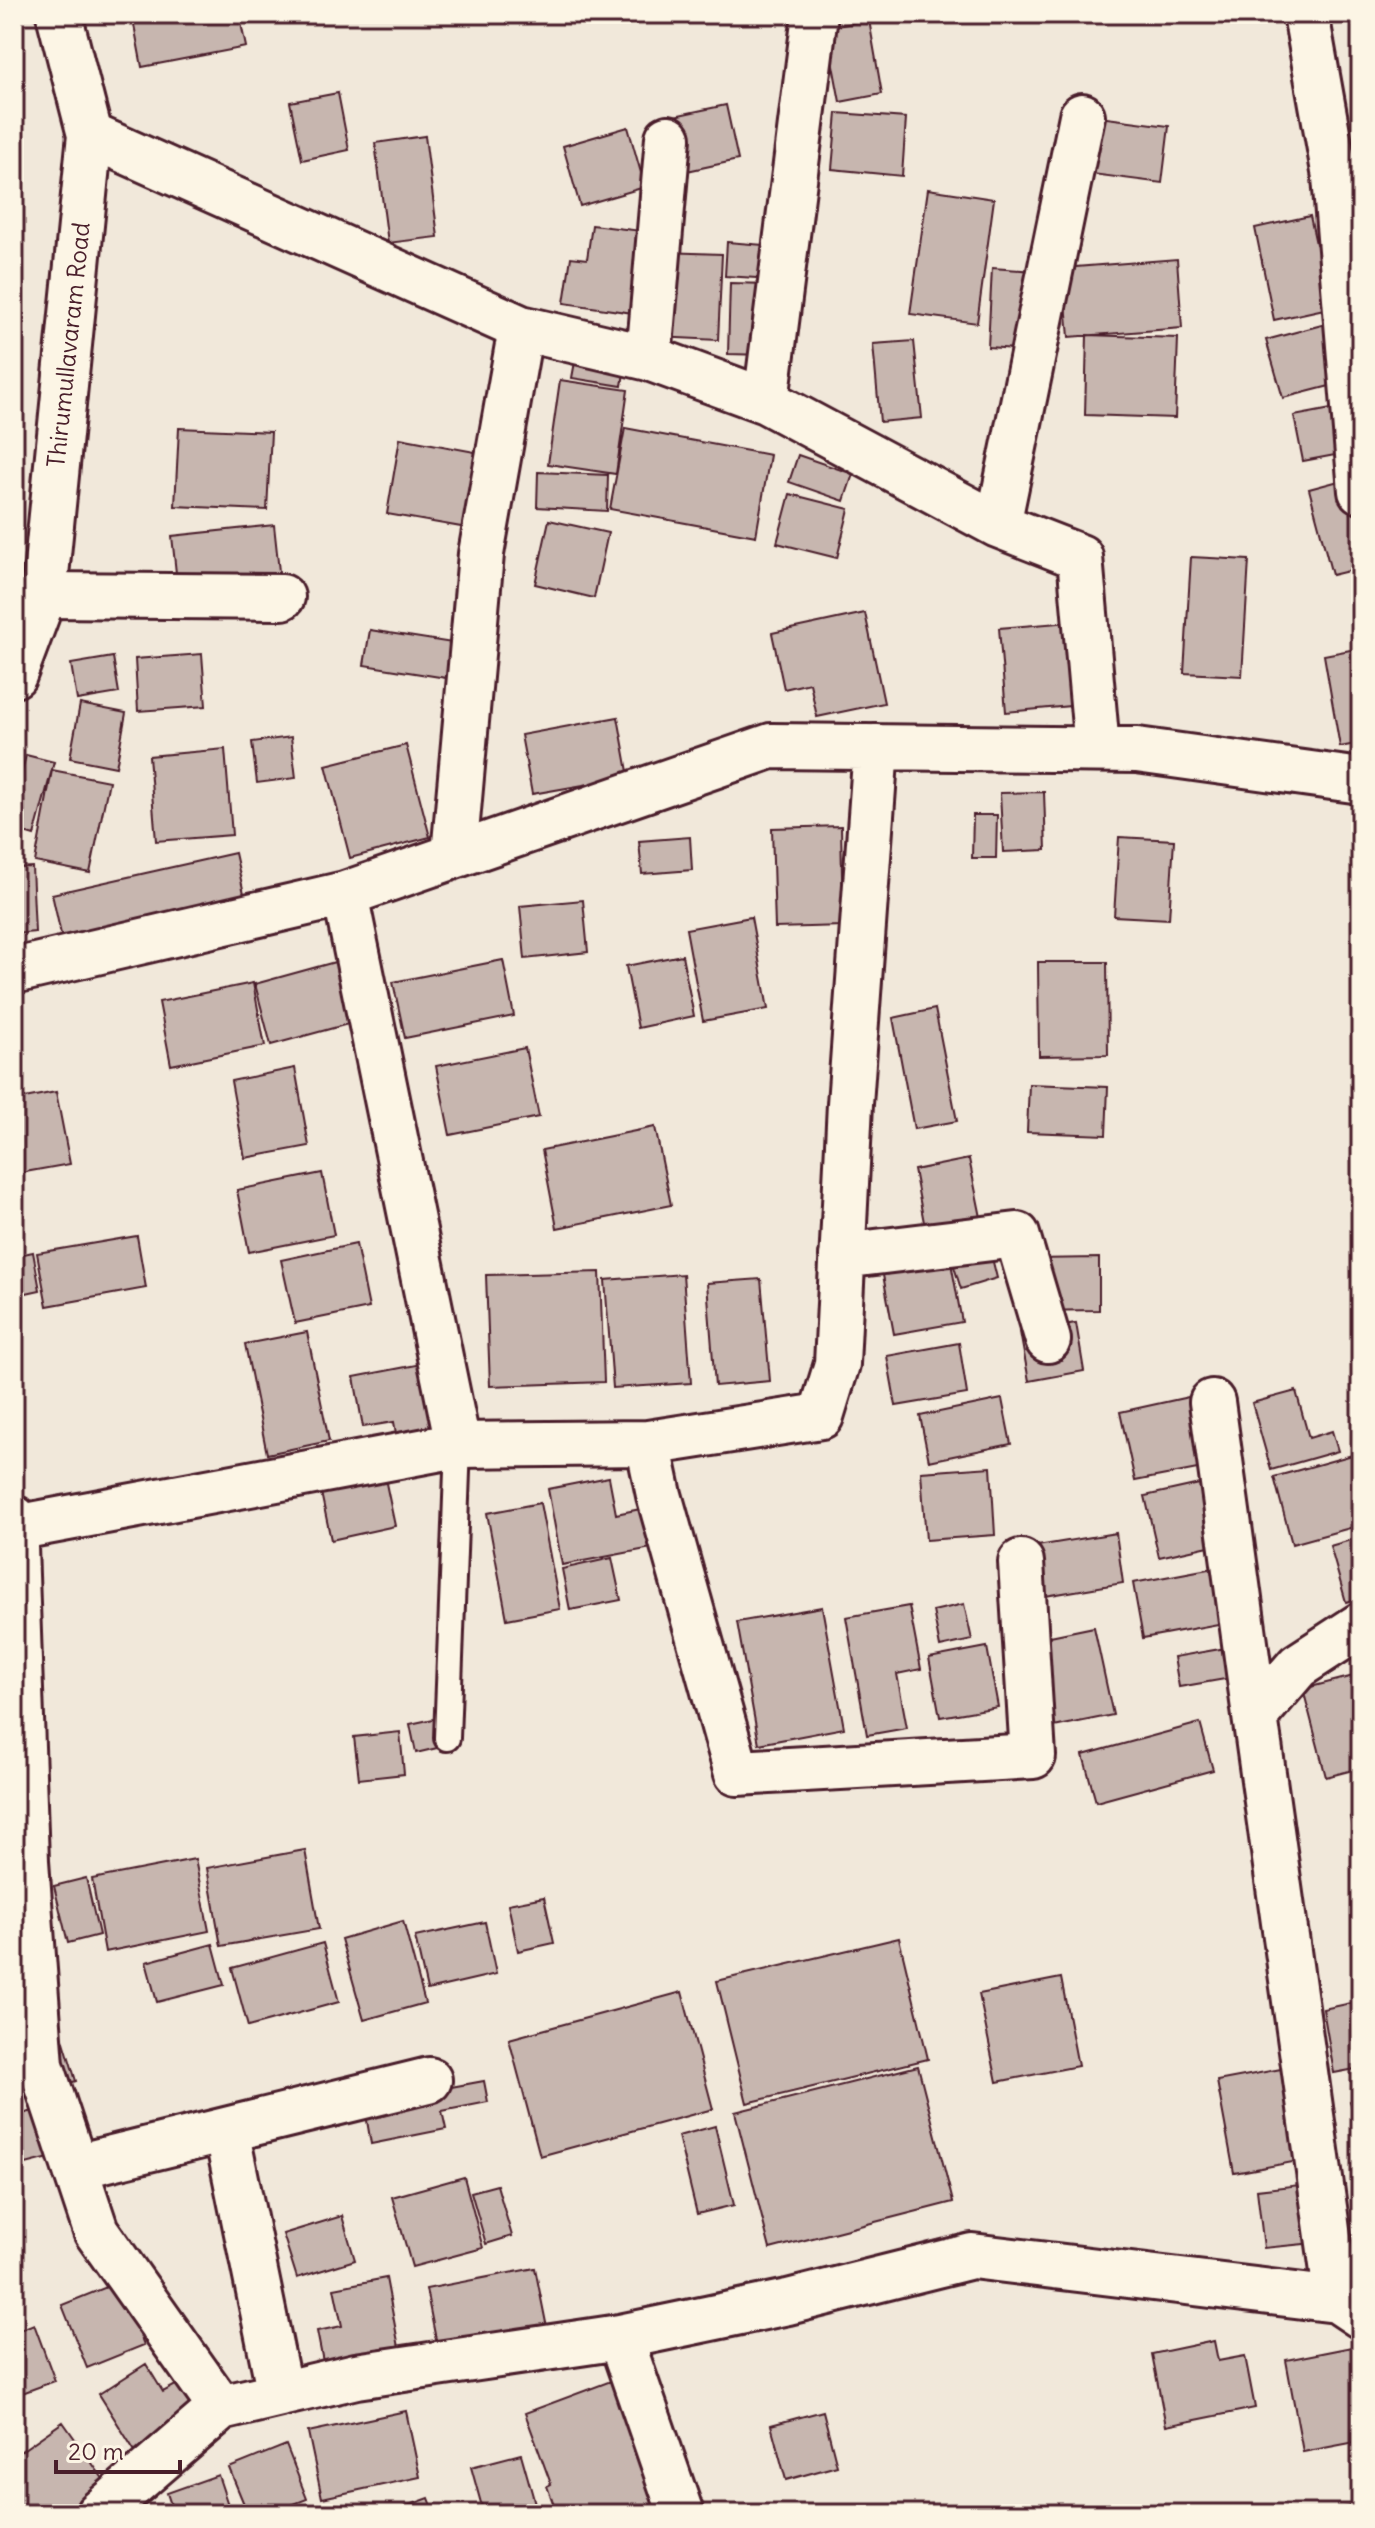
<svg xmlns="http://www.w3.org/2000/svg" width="1375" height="2528" viewBox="0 0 1375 2528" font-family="Delius,sans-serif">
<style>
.building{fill:#c7b6af;stroke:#4a1f2b;stroke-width:2}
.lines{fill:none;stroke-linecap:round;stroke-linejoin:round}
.service-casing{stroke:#4a1f2b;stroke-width:30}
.minor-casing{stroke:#4a1f2b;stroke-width:50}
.tertiary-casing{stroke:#4a1f2b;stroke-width:50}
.service{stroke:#fcf5e5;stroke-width:24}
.minor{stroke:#fcf5e5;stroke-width:44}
.tertiary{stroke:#fcf5e5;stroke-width:44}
.labels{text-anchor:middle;stroke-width:7;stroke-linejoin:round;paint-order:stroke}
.street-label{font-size:24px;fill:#4a1f2b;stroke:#fcf5e5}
</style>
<rect width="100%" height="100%" fill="#f1e8da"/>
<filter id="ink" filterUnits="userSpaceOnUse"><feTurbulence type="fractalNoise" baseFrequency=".0125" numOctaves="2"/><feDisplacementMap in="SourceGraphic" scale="16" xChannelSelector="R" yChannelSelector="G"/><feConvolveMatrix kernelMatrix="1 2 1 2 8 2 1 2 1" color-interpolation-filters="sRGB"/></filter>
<g filter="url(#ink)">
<path class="building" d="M132,14H239L246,47L142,67Z
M869,20L882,94L840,102L826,28Z
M14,50L20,78L14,79Z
M338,93L349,150L302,160L290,102Z
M14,103H18L25,188L14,189Z
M726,105L738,160L687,171L674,116Z
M837,113L906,118L902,176L832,169Z
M1099,117L1169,126L1162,183L1092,174Z
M628,127L645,187L580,206L563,146Z
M425,136L438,237L388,243L375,143Z
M928,189L994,199L977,323L910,314Z
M1310,216L1316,244L1342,238L1356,302L1274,320L1255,228Z
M592,225L650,232L640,314L564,303L571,257L587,259Z
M727,242L777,246L774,279L725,276Z
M663,252L722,254L718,340L658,337Z
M1177,259L1182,328L1069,337L1063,268Z
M992,268L1036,271L1032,350L988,347Z
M730,283L769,284L766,355L728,354Z
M1333,322L1349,381L1283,398L1266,340Z
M1087,335L1178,338L1175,418L1085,415Z
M914,341L922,418L880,422L873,344Z
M577,351L626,358L622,386L572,378Z
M560,380L628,390L616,474L548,464Z
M1342,407L1351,452L1303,461L1294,416Z
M179,428L271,432L267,510L175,506Z
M625,428L770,455L756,536L610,509Z
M400,438L480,453L467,528L387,514Z
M798,455L853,474L844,501L789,482Z
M538,472L608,475L607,511L537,507Z
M1361,475V526H1359L1361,568L1332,575L1309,489Z
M790,494L849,509L837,558L777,543Z
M549,520L608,533L594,598L535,584Z
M274,525L282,599L180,610L172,536Z
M1191,557L1249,560L1242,676L1184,673Z
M865,613L884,703L817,717L810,683L784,689L772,633Z
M1083,621L1091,704L1006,712L999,628Z
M370,630L465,645L459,680L364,665Z
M1361,648V743L1340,747L1324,655Z
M202,654L206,706L138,711L135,659Z
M113,657L119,693L77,700L71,664Z
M80,704L126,713L116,767L70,758Z
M618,717L629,777L532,794L521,735Z
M291,737L296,778L257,783L252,742Z
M406,745L430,837L350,858L326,765Z
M225,749L232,835L156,841L149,756Z
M26,755L54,762L34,836L14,830V803Z
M52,770L109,781L90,873L35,862Z
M1044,792L1046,850L1003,852L1000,793Z
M973,815H997L996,858H972Z
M841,826L843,926L775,928L772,828Z
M690,837L692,870L642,874L639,841Z
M1119,837L1174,840L1169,919L1114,916Z
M235,853L247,907L64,948L52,894Z
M32,867L35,932L14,934V868Z
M583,900L588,952L525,959L520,906Z
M751,917L768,1009L703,1021L686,929Z
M682,955L694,1016L638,1028L626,966Z
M353,957L370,1018L271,1045L255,984Z
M503,960L514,1016L405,1038L393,982Z
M1038,962H1107L1108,1055L1039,1056Z
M253,983L265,1046L171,1065L159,1002Z
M935,1009L957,1121L914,1129L893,1018Z
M525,1048L539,1117L450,1135L436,1066Z
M295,1068L309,1146L245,1158L231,1081Z
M1029,1084L1108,1087L1106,1135L1027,1132Z
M56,1092L70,1164L14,1174V1100Z
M655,1127L671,1205L557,1228L542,1150Z
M969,1159L983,1227L927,1238L914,1170Z
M322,1173L334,1235L249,1252L237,1190Z
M137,1236L146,1288L47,1306L37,1253Z
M356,1244L369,1308L295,1323L281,1260Z
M989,1246L997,1278L961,1289L951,1257Z
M33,1252L40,1290L17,1295L14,1256Z
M1099,1258V1310L1032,1311L1031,1259Z
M951,1263L962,1322L894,1334L883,1275Z
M600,1272L604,1382L490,1386L486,1275Z
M683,1274L691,1383L613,1388L605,1280Z
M761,1279L770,1381L715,1386L707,1283Z
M1076,1323L1084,1371L1029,1381L1020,1332Z
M307,1332L329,1441L267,1454L245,1344Z
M959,1343L967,1394L896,1406L887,1356Z
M432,1362L445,1431L397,1439L394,1422L363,1427L354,1377Z
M1296,1391L1309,1438L1332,1431L1338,1451L1271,1470L1252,1403Z
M1193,1396L1208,1467L1135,1481L1120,1412Z
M1002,1399L1011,1444L929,1461L920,1416Z
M1356,1454L1361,1473V1525L1292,1544L1274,1477Z
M991,1467L995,1535L926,1540L921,1472Z
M383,1469L395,1526L331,1540L319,1483Z
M609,1477L616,1514L650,1507L657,1547L562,1565L548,1489Z
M1204,1483L1218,1544L1159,1557L1145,1496Z
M540,1503L560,1609L507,1619L487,1513Z
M1116,1533L1123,1583L1033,1598L1025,1548Z
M1361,1537V1598L1346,1602L1330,1546Z
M612,1558L621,1600L570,1610L562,1569Z
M1219,1567L1229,1622L1143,1638L1133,1583Z
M964,1604L972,1640L940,1647L933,1611Z
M909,1606L921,1669L897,1674L907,1728L867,1735L846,1617Z
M822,1607L844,1728L759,1744L737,1622Z
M1094,1627L1113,1715L1039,1730L1021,1642Z
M987,1647L998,1707L940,1717L929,1658Z
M1226,1648L1231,1678L1179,1687L1174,1657Z
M1361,1674V1768L1326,1777L1303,1689Z
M443,1717L450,1745L416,1753L410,1724Z
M1200,1723L1213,1770L1096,1802L1083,1755Z
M400,1732L404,1774L359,1779L354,1737Z
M1361,1815V1870L1350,1817Z
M305,1850L319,1929L221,1946L207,1868Z
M195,1859L209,1931L105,1952L92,1879Z
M86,1878L99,1935L68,1943L54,1886Z
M544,1897L554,1943L518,1951L508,1904Z
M403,1921L425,2003L364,2020L341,1939Z
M485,1922L496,1974L427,1990L415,1937Z
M899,1938L928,2059L747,2103L717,1981Z
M323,1943L339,2002L248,2027L232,1968Z
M213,1944L224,1985L157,2002L146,1962Z
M1061,1978L1078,2066L997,2082L979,1994Z
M682,1992L713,2109L540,2156L509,2039Z
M1361,2001V2068L1334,2073L1323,2009Z
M62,2035L76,2081L53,2088L40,2042Z
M37,2043L49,2092L14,2101V2049Z
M918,2066L953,2202L770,2249L735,2112Z
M1297,2066L1314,2158L1234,2173L1217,2081Z
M484,2081L488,2102L442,2111L446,2129L371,2144L364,2103Z
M1361,2097V2126L1358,2127L1350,2101Z
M65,2103L77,2151L14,2167V2116Z
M715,2126L734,2205L697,2214L678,2136Z
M464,2177L483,2248L412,2267L392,2197Z
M1308,2184L1314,2243L1264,2248L1257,2190Z
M497,2185L512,2236L486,2244L471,2192Z
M342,2216L355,2260L297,2278L283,2234Z
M535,2268L550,2343L441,2365L426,2289Z
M386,2278L401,2358L325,2372L317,2331L342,2326L334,2288Z
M119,2282L144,2345L87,2368L62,2305Z
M34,2324L55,2381L14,2396V2332Z
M1214,2341L1218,2361L1245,2356L1255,2408L1166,2426L1152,2354Z
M1357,2346L1361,2368V2441L1303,2452L1286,2360Z
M146,2364L163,2392L183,2381L204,2414L138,2456L99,2394Z
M611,2381L637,2453L693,2514H557L547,2486L551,2484L525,2413Z
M406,2411L420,2477L322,2498L308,2432Z
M823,2411L837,2466L786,2480L771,2425Z
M63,2422L106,2483L60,2514H25L14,2498V2456Z
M286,2445L307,2499L268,2514H248L229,2468Z
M521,2454L538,2514H484L471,2467Z
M218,2475L231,2514H174L167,2493Z
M429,2498L435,2514H385Z
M1361,2504V2514H1328L1327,2511Z"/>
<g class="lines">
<defs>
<path id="service" d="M447,1738L458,1445"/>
<path id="minor" d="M1306,14L1335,177L1361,491
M90,135L521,328L649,358L766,401L998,525L1080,557L1097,749
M649,358L668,138
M766,401L815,14
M998,525L1082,116
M44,595L282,597
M454,855L481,554L521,328
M14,971L345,894L771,746L1137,750L1361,781
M842,1256L1017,1235L1048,1340
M1212,1402L1255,1716
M648,1443L659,1495L737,1773L1033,1756L1021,1562
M458,1445L648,1443L821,1416L837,1364L850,1104L876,747
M14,1518L26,1861L41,2065L96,2231L221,2408L356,2376L620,2337L788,2302L972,2256L1337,2300L1361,2316
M15,1528L458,1445L345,894
M226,2130L280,2394
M75,2167L429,2080
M1337,2300L1255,1716L1298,1666L1361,1625
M620,2337L681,2514
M98,2514L221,2408"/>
<path id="tertiary" d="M14,675L44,595L90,135L59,14"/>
</defs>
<use href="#service" class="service-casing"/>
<use href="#minor" class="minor-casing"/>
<use href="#tertiary" class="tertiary-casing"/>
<use href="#service" class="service"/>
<use href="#minor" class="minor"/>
<use href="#tertiary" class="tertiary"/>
</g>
</g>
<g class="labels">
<g class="street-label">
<text transform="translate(69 345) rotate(-84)" y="8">Thirumullavaram Road</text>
</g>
</g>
<rect width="1375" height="2528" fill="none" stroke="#fcf5e5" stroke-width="48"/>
<rect x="24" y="24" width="1327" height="2480" fill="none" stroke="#4a1f2b" stroke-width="3" filter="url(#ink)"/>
<path d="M56 2460v12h124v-12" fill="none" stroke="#4a1f2b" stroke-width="4"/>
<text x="68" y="2460" font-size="24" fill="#4a1f2b" stroke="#fcf5e5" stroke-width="6" paint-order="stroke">20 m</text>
</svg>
